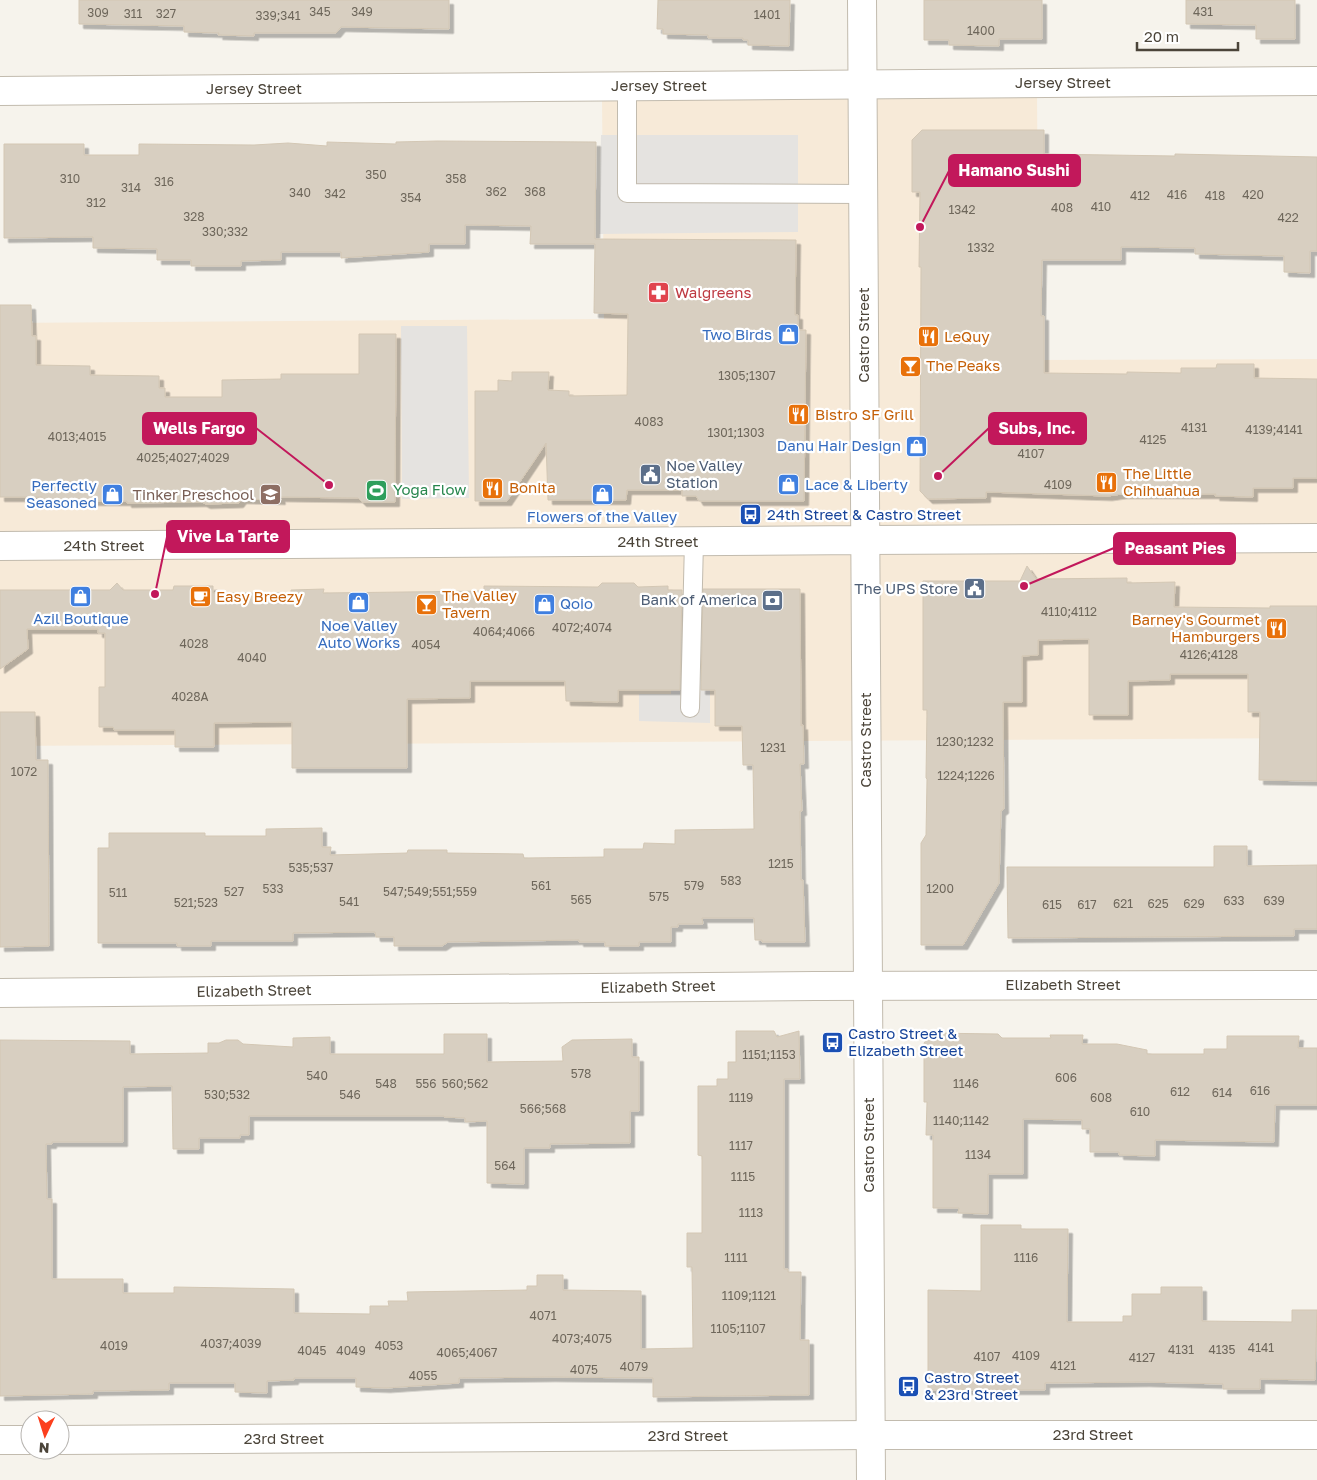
<svg xmlns="http://www.w3.org/2000/svg" width="1317" height="1480" viewBox="0 0 1317 1480" font-family="'Golos Text',sans-serif">
<style>
.commercial{fill:#f7ead8}
.parking{fill:#e5e3e0}
.building{fill:#d8cfc1;stroke:#d3c7b4;filter:url(#shadow)}
.lines{fill:none;stroke-linecap:round;stroke-linejoin:round}
.service-casing{stroke:#c2bbae;stroke-width:20}
.minor-casing{stroke:#c2bbae;stroke-width:30}
.tertiary-casing{stroke:#c2bbae;stroke-width:30}
.service{stroke:#fff;stroke-width:18}
.minor{stroke:#fff;stroke-width:28}
.tertiary{stroke:#fff;stroke-width:28}
.labels{text-anchor:middle;stroke-width:4.5;stroke-linejoin:round;paint-order:stroke}
.number-label{font-size:12px;fill:#6e675b}
.street-label{font-size:15px;fill:#4b4439;stroke:#fff}
.health-label{font-size:15px;fill:#be3a42;stroke:#fff;text-anchor:start}
.shop-label{font-size:15px;fill:#366cbe;stroke:#fff;text-anchor:end}
.food-label{font-size:15px;fill:#c56008;stroke:#fff;text-anchor:start}
.service-label{font-size:15px;fill:#4e5e75;stroke:#fff;text-anchor:end}
.leisure-label{font-size:15px;fill:#27864d;stroke:#fff;text-anchor:start}
.education-label{font-size:15px;fill:#785e54;stroke:#fff;text-anchor:end}
.transit-label{font-size:15px;fill:#164399;stroke:#fff;text-anchor:start}
.leader{fill:none;stroke:#c2185b;stroke-width:2}
.callout-dot{fill:#c2185b;stroke:#fff;stroke-width:2}
.callout{fill:#c2185b;stroke:#c2185b;stroke-width:2}
.callout-label{font-size:16px;text-anchor:middle;font-weight:bold;fill:#fff}
</style>
<defs>
<filter id="shadow"><feDropShadow dx="4.5" dy="4.5" stdDeviation="0" flood-color="#0004"/></filter>
</defs>
<rect width="100%" height="100%" fill="#f6f3ec"/>
<path class="commercial" d="M1037,94L1039,360L1317,359V738L0,746V323L604,319L602,98Z"/>
<path class="parking" d="M601,135H798V232L599,234Z
M401,326H467L469,498L402,499Z
M672,594H710V723L639,721V694H671Z"/>
<path class="building" d="M79,0H449V29L341,27L336,33H254V36L218,35L219,33L184,32V26L79,24Z
M658,0H790L789,46L748,45V40H743V38H708V35L663,34V29H657Z
M924,0H1042V39H999V46L949,45V40H924Z
M1186,0H1295V39H1256V25L1186,24Z
M922,130H1044V154L1175,156V154L1317,157V251H1310V273L1284,272V256L1195,254V248L1121,247V260H1042L1041,316H1044V373L1127,374V372L1181,373V368H1216L1217,364H1254V378L1317,379V478H1293V488H1253V497L1215,496L1216,494H1122L1108,496L986,492V498L928,499L920,491L921,267H919L920,192H912V140Z
M437,141L596,142L595,239L796,240L795,315H798V330H806L804,501H699L696,496H682V490H627L626,500H548L546,443L507,501H475V391H498V380L512,381V372H549L548,390L569,391V396L627,395L628,314L594,313L595,244H530L531,226L465,225V244H429V252L341,258V252H281V260L241,261V266H191V260H157V249L93,248V237L4,238V144H84V155H139V144L254,145L288,143L327,146V142L396,144V142Z
M0,305H31L32,336H36V365L90,366V375L159,376V388H165V397H222V380L281,379V374H359V334H396L395,502H362L358,498L280,497L281,500L242,499L239,503L206,504L202,502L127,503V501H57L42,500V497H0Z
M1027,566L1036,579L1127,578V583L1175,582L1174,607L1270,608V606H1317V781L1259,780L1260,712H1248V674H1170V680L1128,681V715H1089V639L1038,640V655L1022,656V702H1003L1004,809L1001,811L999,883L963,945H921V843L926,835L927,779L926,778L927,710H923V581H1020Z
M117,583L123,590H173L174,586H213V593H291V590L324,589L323,593L484,591V586L598,587L602,583H634L638,587L668,586V590H682L680,690H618V702L566,701L565,681H470V698L407,699V768H292V722L214,723V747H175V730H114L113,727H99V687H105V633H98V629H27L28,649L0,669V590H110Z
M703,589H800L801,726L803,725L804,764H800L802,811H800L801,880H803L805,942H762V940H755L754,918H702L703,924H678V927H671V942H639V946H605V942H579V940L448,942L442,946H394V937H376L375,932L293,933V941H211V946H177V943H98V848H109V833H205V836H266V829L322,828V847H331L330,855L407,853L408,850H447V853L523,854L524,858L604,857V849H643L644,843L675,844V830L754,829L753,765H743L742,726H715V690H701Z
M0,712H35L36,760H48L49,946L0,947Z
M1214,846H1247V866L1317,865V929H1294V936L1008,938L1007,867H1214Z
M736,1031H774L777,1037L799,1031L800,1079H784V1269H788V1272H801L800,1340H809V1395L653,1397V1378L551,1377L459,1378V1383L386,1388L356,1387V1378H294V1380L267,1381V1393L235,1392V1383H169V1390L93,1391V1394L0,1396V1040L130,1041V1054L208,1053V1043H219L226,1040H238L243,1044L293,1047V1038L330,1037V1054H444V1034H487V1062L563,1061L562,1047L572,1040L632,1039V1057H639V1111H630V1143L550,1144V1148H524V1184L487,1183V1121L465,1122V1118L444,1117V1116H249V1135H240V1138H199V1149H173L172,1086L123,1087V1142H52V1144H46L47,1199H52V1279H123V1293H174V1287L294,1289V1313L370,1314V1306H389L388,1301H408L407,1292L527,1290V1286H537V1275H563V1290L641,1291V1349L693,1348L692,1267H687V1233H702V1156L698,1155V1086H717V1079H728V1062H736Z
M932,1033L998,1034L1002,1038H1051L1050,1035H1083L1082,1044H1117L1147,1050V1054H1204V1049H1227V1036H1299L1298,1048H1317V1105H1275L1274,1142L1155,1140V1156L1119,1155V1152H1090V1129H1082V1120L1023,1119V1174H988V1214L958,1213L959,1208H933V1135H926L927,1102H924V1043Z
M981,1225H1021V1229H1068L1067,1322H1123V1316H1132V1294H1161V1287H1202V1321L1292,1322V1310H1317L1315,1380L1260,1379V1389H1223V1384L1145,1382L1045,1383V1390H928V1290L981,1291Z"/>
<g class="lines">
<defs>
<path id="service" d="M627,86V193L863,194
M690,708L694,541"/>
<path id="minor" d="M0,91L1317,81
M865,540L1317,538
M0,993L815,986L1317,985
M0,1440H30
M60,1440L871,1435H1317"/>
<path id="tertiary" d="M862,0L871,1480
M0,546L865,540"/>
</defs>
<use href="#service" class="service-casing"/>
<use href="#minor" class="minor-casing"/>
<use href="#tertiary" class="tertiary-casing"/>
<use href="#service" class="service"/>
<use href="#minor" class="minor"/>
<use href="#tertiary" class="tertiary"/>
</g>
<defs>
<symbol id="pharmacy-square" viewBox="-11 -11 22 22"><rect x="-9" y="-9" width="18" height="18" rx="4" fill="#e0444e" stroke="#fff"/><path d="M-2-6h4v4h4v4h-4v4h-4v-4h-4v-4h4Z" fill="#fff"/></symbol>
<symbol id="shop-square" viewBox="-11 -11 22 22"><rect x="-9" y="-9" width="18" height="18" rx="4" fill="#3f7fe0" stroke="#fff"/><path d="M-5-2.5h2.3a2.7 3.5 0 0 1 5.4 0H5L5.5 6h-11ZM-1.5-2.5h3a1.5 2.3 0 0 0-3 0Z" fill="#fff"/></symbol>
<symbol id="restaurant-square" viewBox="-11 -11 22 22"><rect x="-9" y="-9" width="18" height="18" rx="4" fill="#e8710a" stroke="#fff"/><path d="M-5-6h1v4h1v-4h1v4h1v-4h1v5L-1.5 .5V6h-2V.5L-5-1ZM5-6V6H3V1.5H1.5Q1.5-4 5-6Z" fill="#fff"/></symbol>
<symbol id="bar-square" viewBox="-11 -11 22 22"><rect x="-9" y="-9" width="18" height="18" rx="4" fill="#e8710a" stroke="#fff"/><path d="M-6-5H6L.8 .8V4.5H3.5V6h-7V4.5H-.8V.8Z" fill="#fff"/></symbol>
<symbol id="civic-square" viewBox="-11 -11 22 22"><rect x="-9" y="-9" width="18" height="18" rx="4" fill="#5c6f8a" stroke="#fff"/><path d="M-.6-6.5H3V-4.5H.6V-3L4-1V1h2V6H-6V1h2V-1L-.6-3ZM-1.2 2.5V6h2.4V2.5Z" fill="#fff"/></symbol>
<symbol id="stadium-square" viewBox="-11 -11 22 22"><rect x="-9" y="-9" width="18" height="18" rx="4" fill="#2e9e5b" stroke="#fff"/><path d="M0-5a6.5 5 0 1 0 0 10a6.5 5 0 1 0 0-10ZM-3.5-1.8h7v3.6h-7Z" fill="#fff"/></symbol>
<symbol id="school-square" viewBox="-11 -11 22 22"><rect x="-9" y="-9" width="18" height="18" rx="4" fill="#8d6e63" stroke="#fff"/><path d="M0-5L7-2L0 1L-7-2ZM-4 1L0 2.5L4 1V4Q0 6-4 4Z" fill="#fff"/></symbol>
<symbol id="bus-square" viewBox="-11 -11 22 22"><rect x="-9" y="-9" width="18" height="18" rx="4" fill="#1a4fb4" stroke="#fff"/><path d="M-5-6H5V4H4V6H2V4H-2V6H-4V4H-5ZM-3.5-4V0h7V-4ZM-3.5 1.2v1.5H-2V1.2ZM2 1.2v1.5H3.5V1.2Z" fill="#fff"/></symbol>
<symbol id="cafe-square" viewBox="-11 -11 22 22"><rect x="-9" y="-9" width="18" height="18" rx="4" fill="#e8710a" stroke="#fff"/><path d="M-5.5-4.5H6V0H3Q3 3.5 0 3.5H-2.5Q-5.5 3.5-5.5 0ZM3-3.2v2h1.7v-2ZM-6 4.5H4V6H-6Z" fill="#fff"/></symbol>
<symbol id="bank-square" viewBox="-11 -11 22 22"><rect x="-9" y="-9" width="18" height="18" rx="4" fill="#5c6f8a" stroke="#fff"/><path d="M-6-4H6V4H-6ZM0-2.3a2.3 2.3 0 1 0 0 4.6a2.3 2.3 0 1 0 0-4.6Z" fill="#fff"/></symbol>
</defs>
<g fill-rule="evenodd">
<use href="#pharmacy-square" x="646" y="280" width="25" height="25"/>
<use href="#shop-square" x="776" y="322" width="25" height="25"/>
<use href="#restaurant-square" x="916" y="324" width="25" height="25"/>
<use href="#bar-square" x="898" y="354" width="25" height="25"/>
<use href="#restaurant-square" x="786" y="402" width="25" height="25"/>
<use href="#shop-square" x="904" y="434" width="25" height="25"/>
<use href="#civic-square" x="638" y="462" width="25" height="25"/>
<use href="#restaurant-square" x="1094" y="470" width="25" height="25"/>
<use href="#shop-square" x="776" y="472" width="25" height="25"/>
<use href="#restaurant-square" x="480" y="476" width="25" height="25"/>
<use href="#stadium-square" x="364" y="478" width="25" height="25"/>
<use href="#shop-square" x="590" y="482" width="25" height="25"/>
<use href="#shop-square" x="100" y="482" width="25" height="25"/>
<use href="#school-square" x="258" y="482" width="25" height="25"/>
<use href="#bus-square" x="738" y="502" width="25" height="25"/>
<use href="#civic-square" x="962" y="576" width="25" height="25"/>
<use href="#shop-square" x="68" y="584" width="25" height="25"/>
<use href="#cafe-square" x="188" y="584" width="25" height="25"/>
<use href="#bank-square" x="760" y="588" width="25" height="25"/>
<use href="#shop-square" x="346" y="590" width="25" height="25"/>
<use href="#shop-square" x="532" y="592" width="25" height="25"/>
<use href="#bar-square" x="414" y="592" width="25" height="25"/>
<use href="#restaurant-square" x="1264" y="616" width="25" height="25"/>
<use href="#bus-square" x="820" y="1030" width="25" height="25"/>
<use href="#bus-square" x="896" y="1374" width="25" height="25"/>
</g>
<g class="labels">
<g class="number-label">
<text x="320" y="16">345</text>
<text x="362" y="16">349</text>
<text x="1203" y="16">431</text>
<text x="98" y="17">309</text>
<text x="133" y="18">311</text>
<text x="166" y="18">327</text>
<text x="767" y="19">1401</text>
<text x="278" y="20">339;341</text>
<text x="981" y="35">1400</text>
<text x="376" y="179">350</text>
<text x="70" y="183">310</text>
<text x="456" y="183">358</text>
<text x="164" y="186">316</text>
<text x="131" y="192">314</text>
<text x="496" y="196">362</text>
<text x="535" y="196">368</text>
<text x="300" y="197">340</text>
<text x="335" y="198">342</text>
<text x="1177" y="199">416</text>
<text x="1253" y="199">420</text>
<text x="1140" y="200">412</text>
<text x="1215" y="200">418</text>
<text x="411" y="202">354</text>
<text x="96" y="207">312</text>
<text x="1101" y="211">410</text>
<text x="1062" y="212">408</text>
<text x="962" y="214">1342</text>
<text x="194" y="221">328</text>
<text x="1288" y="222">422</text>
<text x="225" y="236">330;332</text>
<text x="981" y="252">1332</text>
<text x="747" y="380">1305;1307</text>
<text x="649" y="426">4083</text>
<text x="1194" y="432">4131</text>
<text x="1274" y="434">4139;4141</text>
<text x="736" y="437">1301;1303</text>
<text x="77" y="441">4013;4015</text>
<text x="1153" y="444">4125</text>
<text x="1031" y="458">4107</text>
<text x="183" y="462">4025;4027;4029</text>
<text x="1058" y="489">4109</text>
<text x="1069" y="616">4110;4112</text>
<text x="582" y="632">4072;4074</text>
<text x="504" y="636">4064;4066</text>
<text x="194" y="648">4028</text>
<text x="426" y="649">4054</text>
<text x="1209" y="659">4126;4128</text>
<text x="252" y="662">4040</text>
<text x="190" y="701">4028A</text>
<text x="965" y="746">1230;1232</text>
<text x="773" y="752">1231</text>
<text x="24" y="776">1072</text>
<text x="966" y="780">1224;1226</text>
<text x="781" y="868">1215</text>
<text x="311" y="872">535;537</text>
<text x="731" y="885">583</text>
<text x="541" y="890">561</text>
<text x="694" y="890">579</text>
<text x="273" y="893">533</text>
<text x="940" y="893">1200</text>
<text x="234" y="896">527</text>
<text x="430" y="896">547;549;551;559</text>
<text x="118" y="897">511</text>
<text x="659" y="901">575</text>
<text x="581" y="904">565</text>
<text x="1234" y="905">633</text>
<text x="1274" y="905">639</text>
<text x="349" y="906">541</text>
<text x="196" y="907">521;523</text>
<text x="1123" y="908">621</text>
<text x="1158" y="908">625</text>
<text x="1194" y="908">629</text>
<text x="1052" y="909">615</text>
<text x="1087" y="909">617</text>
<text x="769" y="1059">1151;1153</text>
<text x="581" y="1078">578</text>
<text x="317" y="1080">540</text>
<text x="1066" y="1082">606</text>
<text x="386" y="1088">548</text>
<text x="426" y="1088">556</text>
<text x="465" y="1088">560;562</text>
<text x="966" y="1088">1146</text>
<text x="1260" y="1095">616</text>
<text x="1180" y="1096">612</text>
<text x="1222" y="1097">614</text>
<text x="227" y="1099">530;532</text>
<text x="350" y="1099">546</text>
<text x="741" y="1102">1119</text>
<text x="1101" y="1102">608</text>
<text x="543" y="1113">566;568</text>
<text x="1140" y="1116">610</text>
<text x="961" y="1125">1140;1142</text>
<text x="741" y="1150">1117</text>
<text x="978" y="1159">1134</text>
<text x="505" y="1170">564</text>
<text x="743" y="1181">1115</text>
<text x="751" y="1217">1113</text>
<text x="736" y="1262">1111</text>
<text x="1026" y="1262">1116</text>
<text x="749" y="1300">1109;1121</text>
<text x="543" y="1320">4071</text>
<text x="738" y="1333">1105;1107</text>
<text x="582" y="1343">4073;4075</text>
<text x="231" y="1348">4037;4039</text>
<text x="114" y="1350">4019</text>
<text x="389" y="1350">4053</text>
<text x="1261" y="1352">4141</text>
<text x="1181" y="1354">4131</text>
<text x="1222" y="1354">4135</text>
<text x="312" y="1355">4045</text>
<text x="351" y="1355">4049</text>
<text x="467" y="1357">4065;4067</text>
<text x="1026" y="1360">4109</text>
<text x="987" y="1361">4107</text>
<text x="1142" y="1362">4127</text>
<text x="1063" y="1370">4121</text>
<text x="634" y="1371">4079</text>
<text x="584" y="1374">4075</text>
<text x="423" y="1380">4055</text>
</g>
<g class="street-label">
<text x="1063" y="88">Jersey Street</text>
<text x="659" y="91">Jersey Street</text>
<text x="254" y="94">Jersey Street</text>
<text transform="translate(864 335) rotate(-90)" y="5">Castro Street</text>
<text x="658" y="547">24th Street</text>
<text x="104" y="551">24th Street</text>
<text transform="translate(866 740) rotate(-90)" y="5">Castro Street</text>
<text x="1063" y="990">Elizabeth Street</text>
<text transform="translate(658 987) rotate(-1)" y="5">Elizabeth Street</text>
<text transform="translate(254 991) rotate(-1)" y="5">Elizabeth Street</text>
<text transform="translate(869 1145) rotate(-90)" y="5">Castro Street</text>
<text x="1093" y="1440">23rd Street</text>
<text x="688" y="1441">23rd Street</text>
<text x="284" y="1444">23rd Street</text>
</g>
<g class="health-label">
<text x="675" y="298">Walgreens</text>
</g>
<g class="shop-label">
<text x="772" y="340">Two Birds</text>
<text x="901" y="451">Danu Hair Design</text>
<text x="805" y="490" text-anchor="start">Lace &amp; Liberty</text>
<text x="97" y="491">Perfectly<tspan x="97" dy="17">Seasoned</tspan></text>
<text x="602" y="522" text-anchor="middle">Flowers of the Valley</text>
<text x="560" y="609" text-anchor="start">Qoio</text>
<text x="81" y="624" text-anchor="middle">Azil Boutique</text>
<text x="359" y="631" text-anchor="middle">Noe Valley<tspan x="359" dy="17">Auto Works</tspan></text>
</g>
<g class="food-label">
<text x="944" y="342">LeQuy</text>
<text x="926" y="371">The Peaks</text>
<text x="815" y="420">Bistro SF Grill</text>
<text x="1123" y="479">The Little<tspan x="1123" dy="17">Chihuahua</tspan></text>
<text x="509" y="493">Bonita</text>
<text x="442" y="601">The Valley<tspan x="442" dy="17">Tavern</tspan></text>
<text x="216" y="602">Easy Breezy</text>
<text x="1260" y="625" text-anchor="end">Barney's Gourmet<tspan x="1260" dy="17">Hamburgers</tspan></text>
</g>
<g class="service-label">
<text x="666" y="471" text-anchor="start">Noe Valley<tspan x="666" dy="17">Station</tspan></text>
<text x="958" y="594">The UPS Store</text>
<text x="757" y="605">Bank of America</text>
</g>
<g class="leisure-label">
<text x="393" y="495">Yoga Flow</text>
</g>
<g class="education-label">
<text x="254" y="500">Tinker Preschool</text>
</g>
<g class="transit-label">
<text x="767" y="520">24th Street &amp; Castro Street</text>
<text x="848" y="1039">Castro Street &amp;<tspan x="848" dy="17">Elizabeth Street</tspan></text>
<text x="924" y="1383">Castro Street<tspan x="924" dy="17">&amp; 23rd Street</tspan></text>
</g>
</g>
<path class="leader" d="M920 227L949 171M938 476L989 428M329 485L256 428M155 594L167 537M1024 586L1114 548"/>
<g class="callout-dot">
<circle cx="920" cy="227" r="5"/>
<circle cx="938" cy="476" r="5"/>
<circle cx="329" cy="485" r="5"/>
<circle cx="155" cy="594" r="5"/>
<circle cx="1024" cy="586" r="5"/>
</g>
<g class="callout">
<rect x="949" y="155" width="131" height="31" rx="5"/>
<rect x="989" y="413" width="97" height="31" rx="5"/>
<rect x="143" y="413" width="113" height="31" rx="5"/>
<rect x="167" y="521" width="122" height="31" rx="5"/>
<rect x="1114" y="533" width="121" height="31" rx="5"/>
</g>
<g class="callout-label">
<text x="1014" y="176">Hamano Sushi</text>
<text x="1037" y="434">Subs, Inc.</text>
<text x="199" y="434">Wells Fargo</text>
<text x="228" y="542">Vive La Tarte</text>
<text x="1175" y="554">Peasant Pies</text>
</g>
<g transform="translate(45 1435) rotate(184)"><circle r="24" fill="#ffffff" stroke="#b7b4b0"/>
<path d="M0-4L9 19L0 12L-9 19Z" fill="#fc3f1d"/>
<text y="-8" font-size="14" font-weight="bold" text-anchor="middle" fill="#4b4439">N</text>
</g>
<path d="M1137 42v8h101v-8" fill="none" stroke="#4b4439" stroke-width="2.5"/>
<text x="1144" y="42" font-size="15" fill="#4b4439" stroke="#ffffff" stroke-width="4" paint-order="stroke">20 m</text>
</svg>
